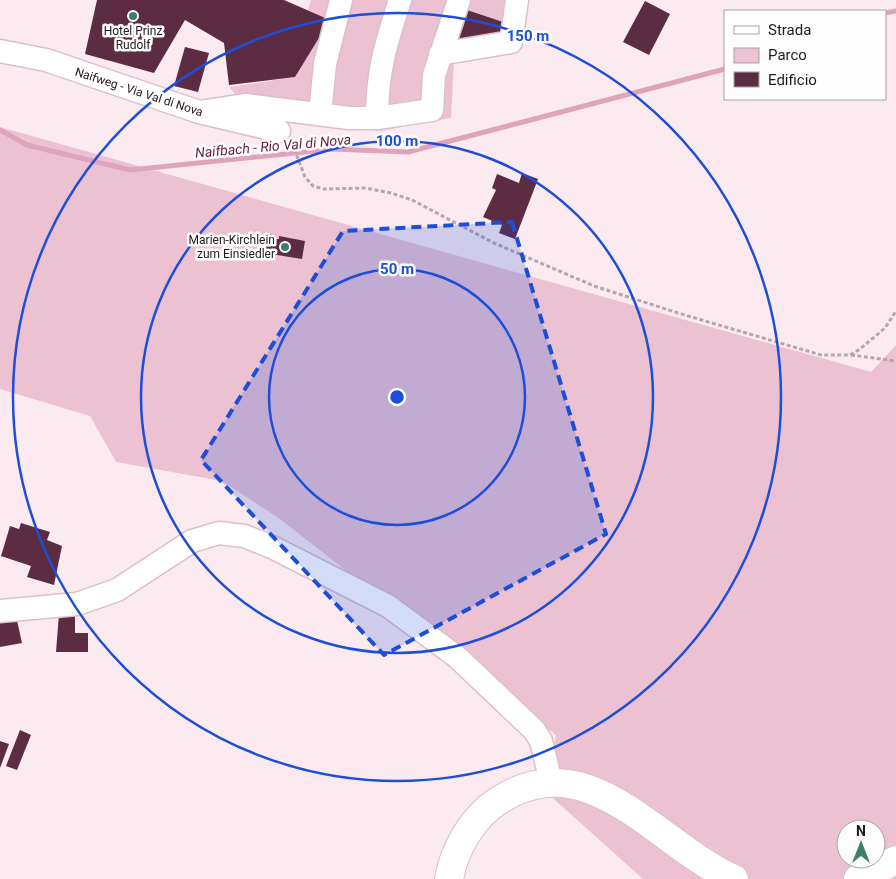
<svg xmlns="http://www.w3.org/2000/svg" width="896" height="879" viewBox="0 0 896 879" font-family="Roboto,sans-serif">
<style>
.green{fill:#ecc2d2;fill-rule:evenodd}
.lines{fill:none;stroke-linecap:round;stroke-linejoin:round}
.stream{stroke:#dfa4bc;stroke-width:5}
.building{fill:#5c2c42}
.minor-casing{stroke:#dcbfca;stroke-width:25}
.major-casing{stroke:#dcbfca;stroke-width:30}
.path{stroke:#b6a7ad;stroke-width:3;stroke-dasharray:4 2.5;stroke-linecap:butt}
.minor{stroke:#fff;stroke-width:22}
.major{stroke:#fff;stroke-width:28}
.marked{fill:#1d4ed8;fill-opacity:0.2;stroke:#1d4ed8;stroke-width:4;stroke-dasharray:10 6;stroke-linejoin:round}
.ring{fill:none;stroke:#1d4ed8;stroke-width:2.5}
.poi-dot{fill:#3e7d6c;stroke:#fdfdfd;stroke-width:2}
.labels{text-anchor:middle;stroke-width:5;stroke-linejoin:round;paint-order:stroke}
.poi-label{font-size:12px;fill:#23191d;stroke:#fdfdfd}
.street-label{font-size:12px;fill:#23191d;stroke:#fdfdfd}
.water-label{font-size:14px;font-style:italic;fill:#631f41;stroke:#fdfdfd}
.centre{fill:#1d4ed8;stroke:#fdfdfd;stroke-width:2.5}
.ring-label{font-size:15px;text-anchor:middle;font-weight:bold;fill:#1d4ed8;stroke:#fdfdfd;stroke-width:5;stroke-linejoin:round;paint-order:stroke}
</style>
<rect width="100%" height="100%" fill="#fceaf1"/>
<path class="green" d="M311,0H526L518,49L454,60L451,118L381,131L244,112L245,105L229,87L295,77L330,20L308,10Z
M0,127L871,372L896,345V879H643L546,792L556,735L280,519L222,481L116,462L90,416L0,389ZM846,829H876V859H846Z"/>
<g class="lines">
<path class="stream" d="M885,13L896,11
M0,130L27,145L130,170L333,149L408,152L725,69"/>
</g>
<path class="building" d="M97,0H284L330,20L295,77L229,85L224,43L185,20L154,73L85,54Z
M645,1L670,14L649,55L623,42Z
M464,9L506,23L502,34L454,41Z
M185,47L209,53L198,92L174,86Z
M522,173L538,179L515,239L499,233L502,225L483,217L496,190L492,188L497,174L519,183Z
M268,234L275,235V239H279V236L305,241L302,259L265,253Z
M21,523L50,532L47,540L62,546L54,585L27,577L31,566L1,556L10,526L19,529Z
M59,614L75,616V633H88V652H56Z
M16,616L22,643L0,647V620Z
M20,730L31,735L17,770L6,766Z
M0,741L9,744L0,768Z"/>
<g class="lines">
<defs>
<path id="minor" d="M0,51L46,60L199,112L279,131
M440,54L511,42L517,0
M199,112L245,105L349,118H377L432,110L434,75L459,0
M320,114L325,64L341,0
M377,118C377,71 386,43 400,0
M0,611L77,604L117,590L192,541L219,533L244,536L272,547L388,606L457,657L534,730L541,741L551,782"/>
<path id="major" d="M449,879C454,849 473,817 498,801C589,741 658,846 734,879
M858,879L896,860"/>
</defs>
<use href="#minor" class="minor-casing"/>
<use href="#major" class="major-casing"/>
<path class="path" d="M292,143L305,177L313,186L324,189L366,188L391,193L412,200L494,243L594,286L678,313L821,355H850L860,349L885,328L896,311
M851,355L896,361"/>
<use href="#minor" class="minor"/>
<use href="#major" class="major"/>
</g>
<path class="marked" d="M512,222L606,534L384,655L201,460L343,231Z"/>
<g class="ring">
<circle cx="397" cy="397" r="128"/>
<circle cx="397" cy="397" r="256"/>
<circle cx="397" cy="397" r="384"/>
</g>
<g class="poi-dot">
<circle cx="133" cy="16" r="5"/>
<circle cx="285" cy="247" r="5"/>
</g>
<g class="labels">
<g class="poi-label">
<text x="133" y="35">Hotel Prinz<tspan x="133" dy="14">Rudolf</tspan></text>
<text x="275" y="244" text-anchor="end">Marien-Kirchlein<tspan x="275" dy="14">zum Einsiedler</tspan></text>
</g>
<g class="street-label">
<text transform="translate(139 92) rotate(18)" y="4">Naifweg - Via Val di Nova</text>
</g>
<g class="water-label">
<text transform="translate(273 146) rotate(-5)" y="5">Naifbach - Rio Val di Nova</text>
</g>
</g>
<circle cx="397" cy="397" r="8" class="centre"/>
<g class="ring-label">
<text x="528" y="41">150 m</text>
<text x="397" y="146">100 m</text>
<text x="397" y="274">50 m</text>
</g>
<rect x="724" y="10" width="162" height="90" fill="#fdfdfd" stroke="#a6a2a3"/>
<rect x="734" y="26" width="25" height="8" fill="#ffffff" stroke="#a6a2a3"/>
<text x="768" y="35" font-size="15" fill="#23191d">Strada</text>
<rect x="734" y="48" width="25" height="15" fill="#ecc2d2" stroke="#a6a2a3"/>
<text x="768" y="60" font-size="15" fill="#23191d">Parco</text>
<rect x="734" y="72" width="25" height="15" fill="#5c2c42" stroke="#a6a2a3"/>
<text x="768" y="85" font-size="15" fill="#23191d">Edificio</text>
<g transform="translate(861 844)"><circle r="24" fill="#fdfdfd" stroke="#a6a2a3"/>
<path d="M0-4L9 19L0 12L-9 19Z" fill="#3e7d6c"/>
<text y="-8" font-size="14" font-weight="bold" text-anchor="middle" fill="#23191d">N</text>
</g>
</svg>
